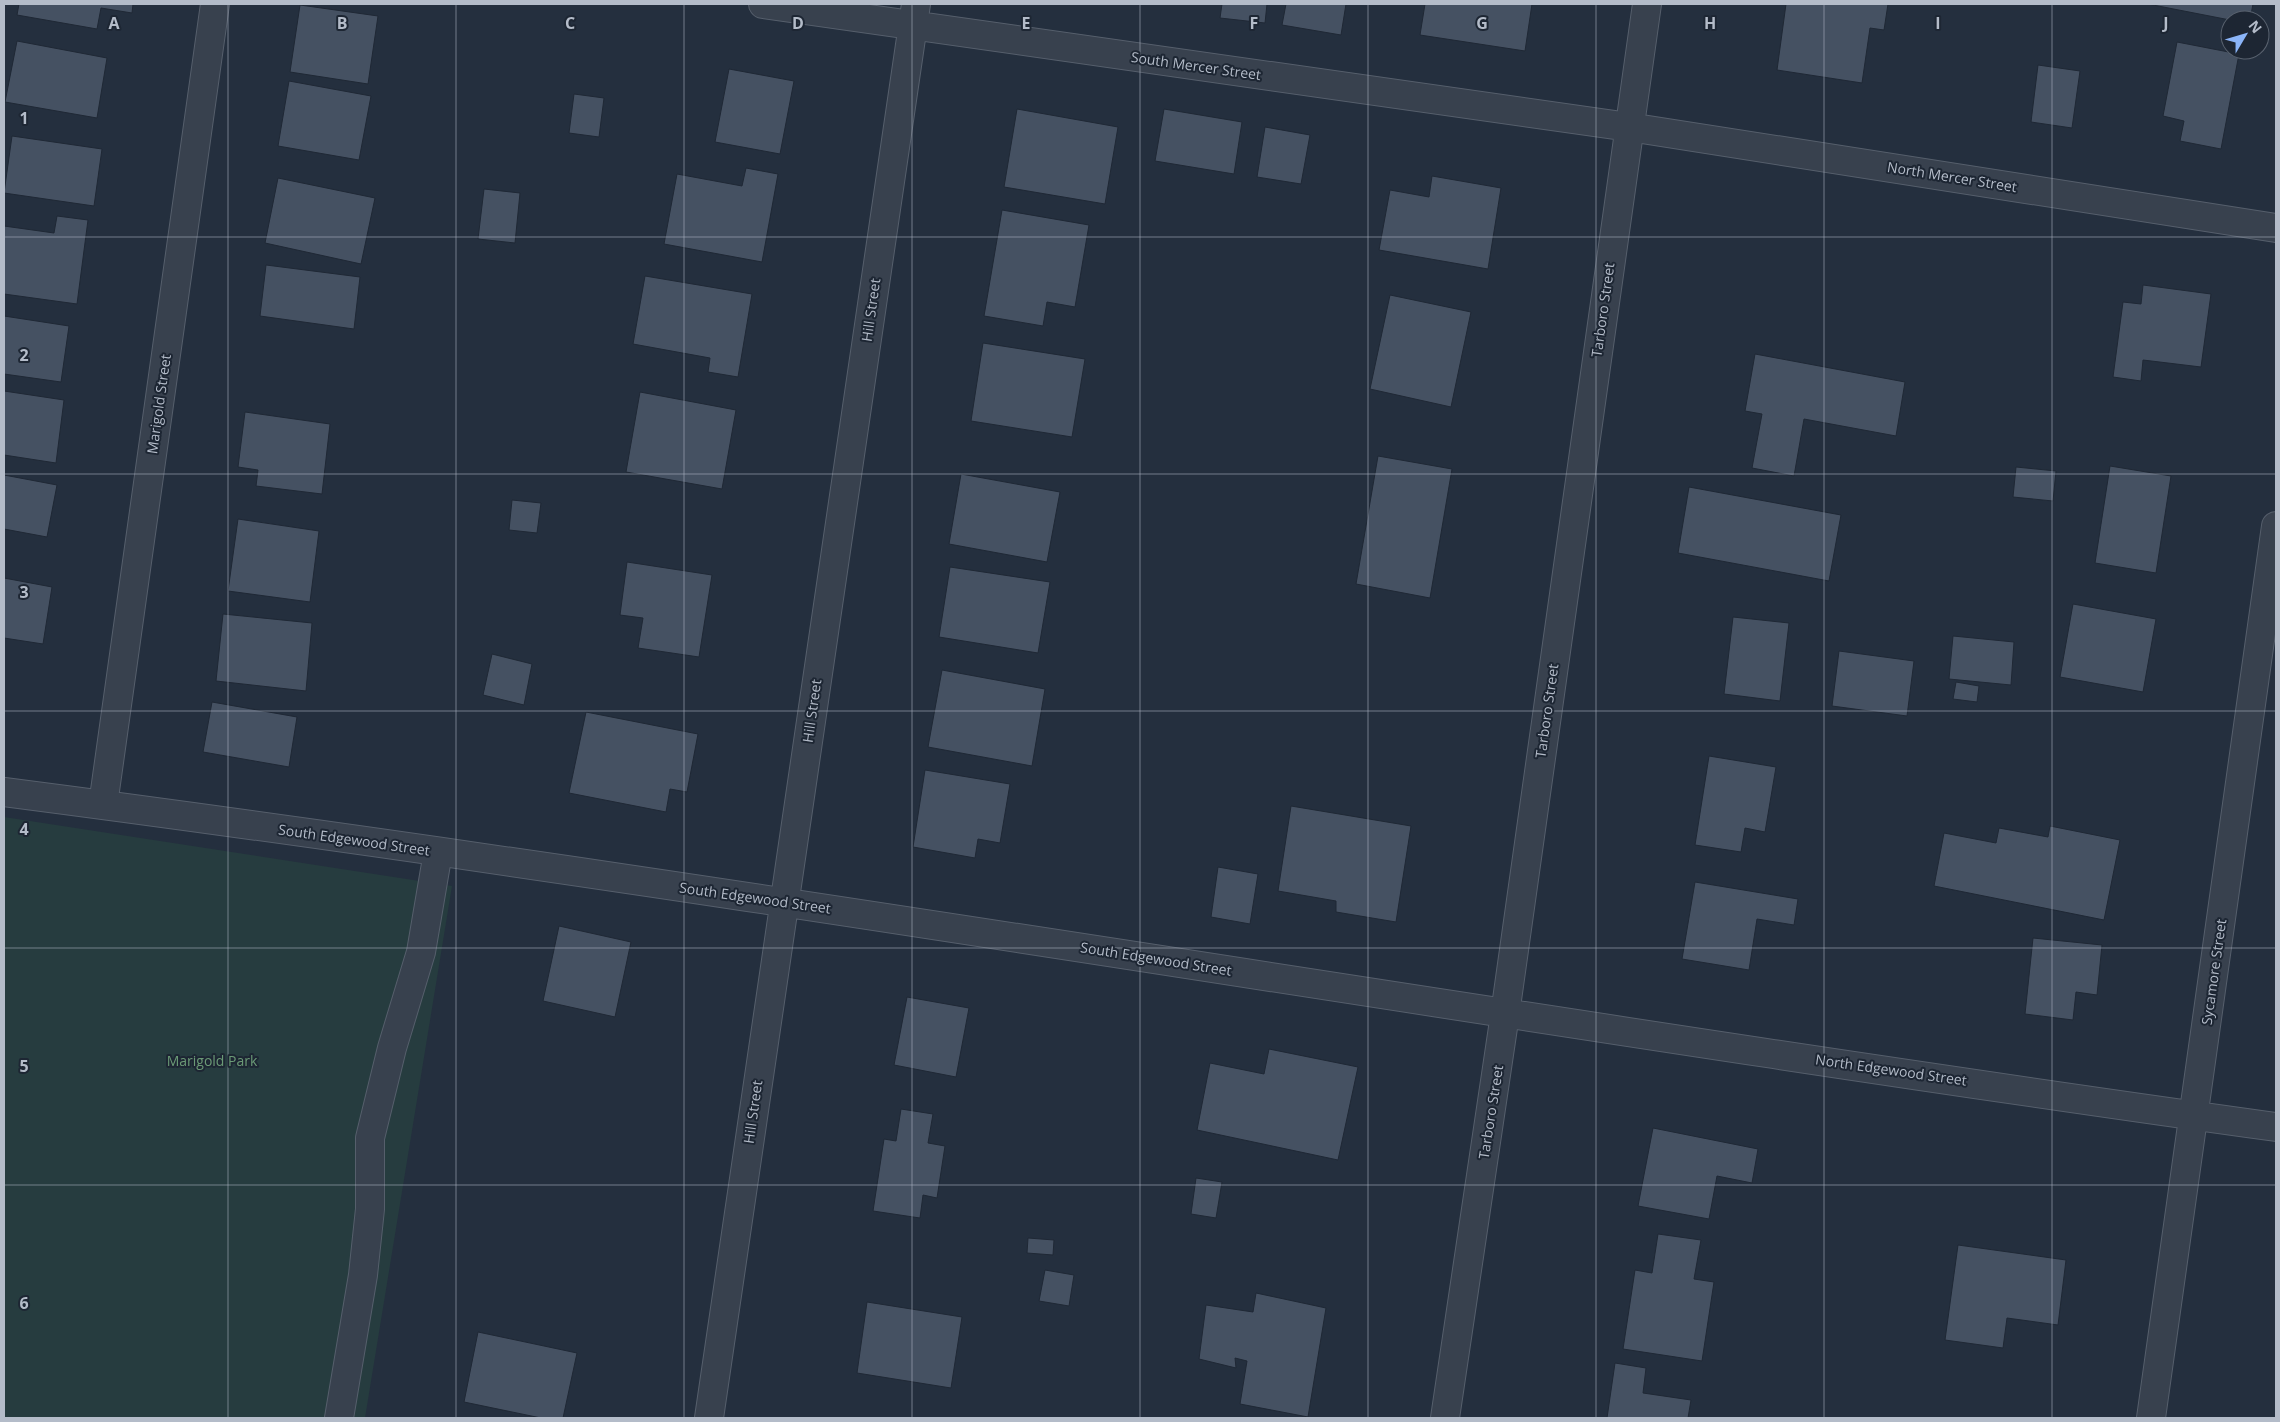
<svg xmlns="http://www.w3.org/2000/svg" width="2280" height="1422" viewBox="0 0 2280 1422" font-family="'Open Sans',sans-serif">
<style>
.green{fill:#263c3f}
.building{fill:#455162;stroke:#1f2835}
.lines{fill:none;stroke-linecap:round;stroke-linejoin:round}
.minor-casing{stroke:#565f6c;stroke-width:30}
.minor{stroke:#38414e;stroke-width:28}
.grid{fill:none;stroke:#b4bcc9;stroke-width:1;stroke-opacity:0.55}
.labels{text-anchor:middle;stroke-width:4;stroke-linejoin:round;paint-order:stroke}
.street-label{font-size:14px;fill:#b4bcc9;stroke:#1d2633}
.park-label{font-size:14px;fill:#6b9a76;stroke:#1d2633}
.grid-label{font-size:16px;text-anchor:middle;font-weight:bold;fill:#b4bcc9;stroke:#1d2633;stroke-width:4;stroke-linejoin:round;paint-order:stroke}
</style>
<rect width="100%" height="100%" fill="#242f3e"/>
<path class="green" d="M4,817L452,886L365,1418H4Z"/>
<path class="building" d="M19,4H133L132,13L101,8L97,29L17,15Z
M1222,4H1267L1265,23L1220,18Z
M1286,4H1346L1341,35L1282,25Z
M1425,4H1532L1525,51L1420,35Z
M1786,4H1888L1884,30L1870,28L1862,83L1777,70Z
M2148,4H2253L2250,20H2230Z
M300,5L378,16L368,84L290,72Z
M17,41L107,58L97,118L5,102Z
M2177,42L2239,54L2221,149L2180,141L2184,121L2163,116Z
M2038,65L2080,71L2072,128L2031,122Z
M729,69L794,81L780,154L715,142Z
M289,81L371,96L359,160L278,146Z
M574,94L604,98L599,137L569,133Z
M1017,109L1118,127L1105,204L1004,187Z
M1164,109L1242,122L1234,174L1155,161Z
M1265,127L1310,135L1301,184L1257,177Z
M12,136L102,149L94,206L4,193Z
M746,168L778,174L762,262L664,244L677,174L742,186Z
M1432,176L1501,188L1488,269L1379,250L1390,190L1429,197Z
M278,178L375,198L361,264L265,243Z
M484,189L520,193L515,243L478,239Z
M1002,210L1089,225L1075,307L1047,302L1043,326L984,316Z
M57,216L88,220L77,304L4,294V226L54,233Z
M266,265L360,277L354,329L260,316Z
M645,276L752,294L738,377L708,372L710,358L633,344Z
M2143,285L2211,294L2201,367L2143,360L2141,381L2113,377L2123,302L2141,304Z
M1390,295L1471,312L1451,407L1370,389Z
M4,316L69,326L61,382L4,374Z
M983,343L1085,359L1072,437L971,421Z
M1755,354L1905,382L1896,436L1804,419L1794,476L1752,468L1762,414L1745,411Z
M4,391L64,400L56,463L4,455Z
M640,392L736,410L722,489L626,472Z
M245,412L330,424L322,494L256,486L258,470L238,467Z
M1378,456L1452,469L1430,598L1356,584Z
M2110,466L2171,476L2156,573L2095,563Z
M2016,467L2056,471L2053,501L2013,497Z
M961,474L1060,492L1047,562L949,544Z
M4,475L57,485L47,537L4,529Z
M1689,487L1841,515L1829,581L1678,553Z
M512,500L541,503L537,533L509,530Z
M238,519L319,531L310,602L228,591Z
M627,562L712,575L699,657L638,648L643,618L620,615Z
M950,567L1050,582L1038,653L939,637Z
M4,578L52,587L43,644L4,638Z
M2073,604L2156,619L2143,692L2060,677Z
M223,614L312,623L306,691L216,681Z
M1733,617L1789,623L1780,701L1724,694Z
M1953,636L2014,642L2011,685L1949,679Z
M1839,651L1914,661L1907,716L1832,706Z
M492,654L532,664L524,705L483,695Z
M942,670L1045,689L1032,766L928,747Z
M1956,682L1979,686L1977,702L1953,699Z
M212,702L297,717L289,767L203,752Z
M586,712L698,734L687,792L670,789L666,812L569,793Z
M1709,756L1776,767L1765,832L1745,828L1741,852L1695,845Z
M925,770L1010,784L1000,843L978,839L975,858L913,847Z
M1291,806L1411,826L1396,922L1336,912V901L1278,891Z
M2050,826L2120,840L2104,920L1934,886L1944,833L1996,843L1999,828L2048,837Z
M1218,867L1258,874L1250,924L1211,917Z
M1695,882L1798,899L1794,925L1757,919L1749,970L1682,959Z
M559,926L631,942L615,1017L543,1001Z
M2033,938L2102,945L2097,995L2076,992L2073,1020L2025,1014Z
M907,997L969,1008L956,1077L894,1065Z
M1269,1049L1358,1067L1338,1160L1197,1130L1210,1063L1264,1074Z
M901,1109L933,1114L928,1143L945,1146L937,1198L923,1195L920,1218L873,1211L884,1139L896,1141Z
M1653,1128L1758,1149L1752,1183L1717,1176L1709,1219L1638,1206Z
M1196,1178L1222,1182L1216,1218L1191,1214Z
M1658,1234L1701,1240L1694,1279L1714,1282L1702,1361L1623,1349L1635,1270L1652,1273Z
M1028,1238L1054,1240L1053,1255L1027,1253Z
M1958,1245L2066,1260L2058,1325L2007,1318L2003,1348L1945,1340Z
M1045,1270L1074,1275L1069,1306L1039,1301Z
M1256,1293L1326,1308L1308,1417L1240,1404L1247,1361L1235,1358L1236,1368L1199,1359L1206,1305L1253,1312Z
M867,1302L962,1317L951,1388L857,1373Z
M478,1332L577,1353L563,1418H541L464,1402Z
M1615,1363L1646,1368L1643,1393L1691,1400L1688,1418H1607Z"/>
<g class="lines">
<defs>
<path id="minor" d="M763,4L1629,127L2276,228
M4,792C763,890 1518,1022 2276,1127
M103,805L215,4
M339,1418L363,1275L370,1209V1138L392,1048L421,952L438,852
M709,1418L916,4
M1445,1418L1505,1014L1647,4
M2151,1418L2276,526"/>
</defs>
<use href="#minor" class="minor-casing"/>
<use href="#minor" class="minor"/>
</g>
<path class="grid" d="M228,4V1418M456,4V1418M684,4V1418M912,4V1418M1140,4V1418M1368,4V1418M1596,4V1418M1824,4V1418M2052,4V1418M4,237H2276M4,474H2276M4,711H2276M4,948H2276M4,1185H2276"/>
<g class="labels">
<g class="street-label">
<text transform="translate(1196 66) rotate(8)" y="5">South Mercer Street</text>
<text transform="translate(1952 177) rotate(9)" y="5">North Mercer Street</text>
<text transform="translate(871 310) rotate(-82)" y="5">Hill Street</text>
<text transform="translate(1603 310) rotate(-82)" y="5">Tarboro Street</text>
<text transform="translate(159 404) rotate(-82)" y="5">Marigold Street</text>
<text transform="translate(812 711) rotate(-82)" y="5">Hill Street</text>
<text transform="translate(1547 711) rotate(-82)" y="5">Tarboro Street</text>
<text transform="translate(354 840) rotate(8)" y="5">South Edgewood Street</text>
<text transform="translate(755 898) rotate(8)" y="5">South Edgewood Street</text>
<text transform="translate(1156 959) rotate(9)" y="5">South Edgewood Street</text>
<text transform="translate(2214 972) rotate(-82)" y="5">Sycamore Street</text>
<text transform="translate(1891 1070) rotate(8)" y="5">North Edgewood Street</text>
<text transform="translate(753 1112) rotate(-82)" y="5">Hill Street</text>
<text transform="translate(1491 1112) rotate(-81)" y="5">Tarboro Street</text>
</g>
<g class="park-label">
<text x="212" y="1066">Marigold Park</text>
</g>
</g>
<g class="grid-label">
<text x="114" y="29">A</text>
<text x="342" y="29">B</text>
<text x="570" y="29">C</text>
<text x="798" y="29">D</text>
<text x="1026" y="29">E</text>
<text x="1254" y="29">F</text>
<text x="1482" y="29">G</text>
<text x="1710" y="29">H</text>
<text x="1938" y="29">I</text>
<text x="2166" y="29">J</text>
<text x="24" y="124">1</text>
<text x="24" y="361">2</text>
<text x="24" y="598">3</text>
<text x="24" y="835">4</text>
<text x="24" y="1072">5</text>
<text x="24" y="1309">6</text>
</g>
<rect width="2280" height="1422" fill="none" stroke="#b4bcc9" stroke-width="10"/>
<g transform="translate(2245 35) rotate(52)"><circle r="24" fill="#1d2633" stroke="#59626f"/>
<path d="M0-4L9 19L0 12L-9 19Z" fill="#8ab4f8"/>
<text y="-8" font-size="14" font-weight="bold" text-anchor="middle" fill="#b4bcc9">N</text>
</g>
</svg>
